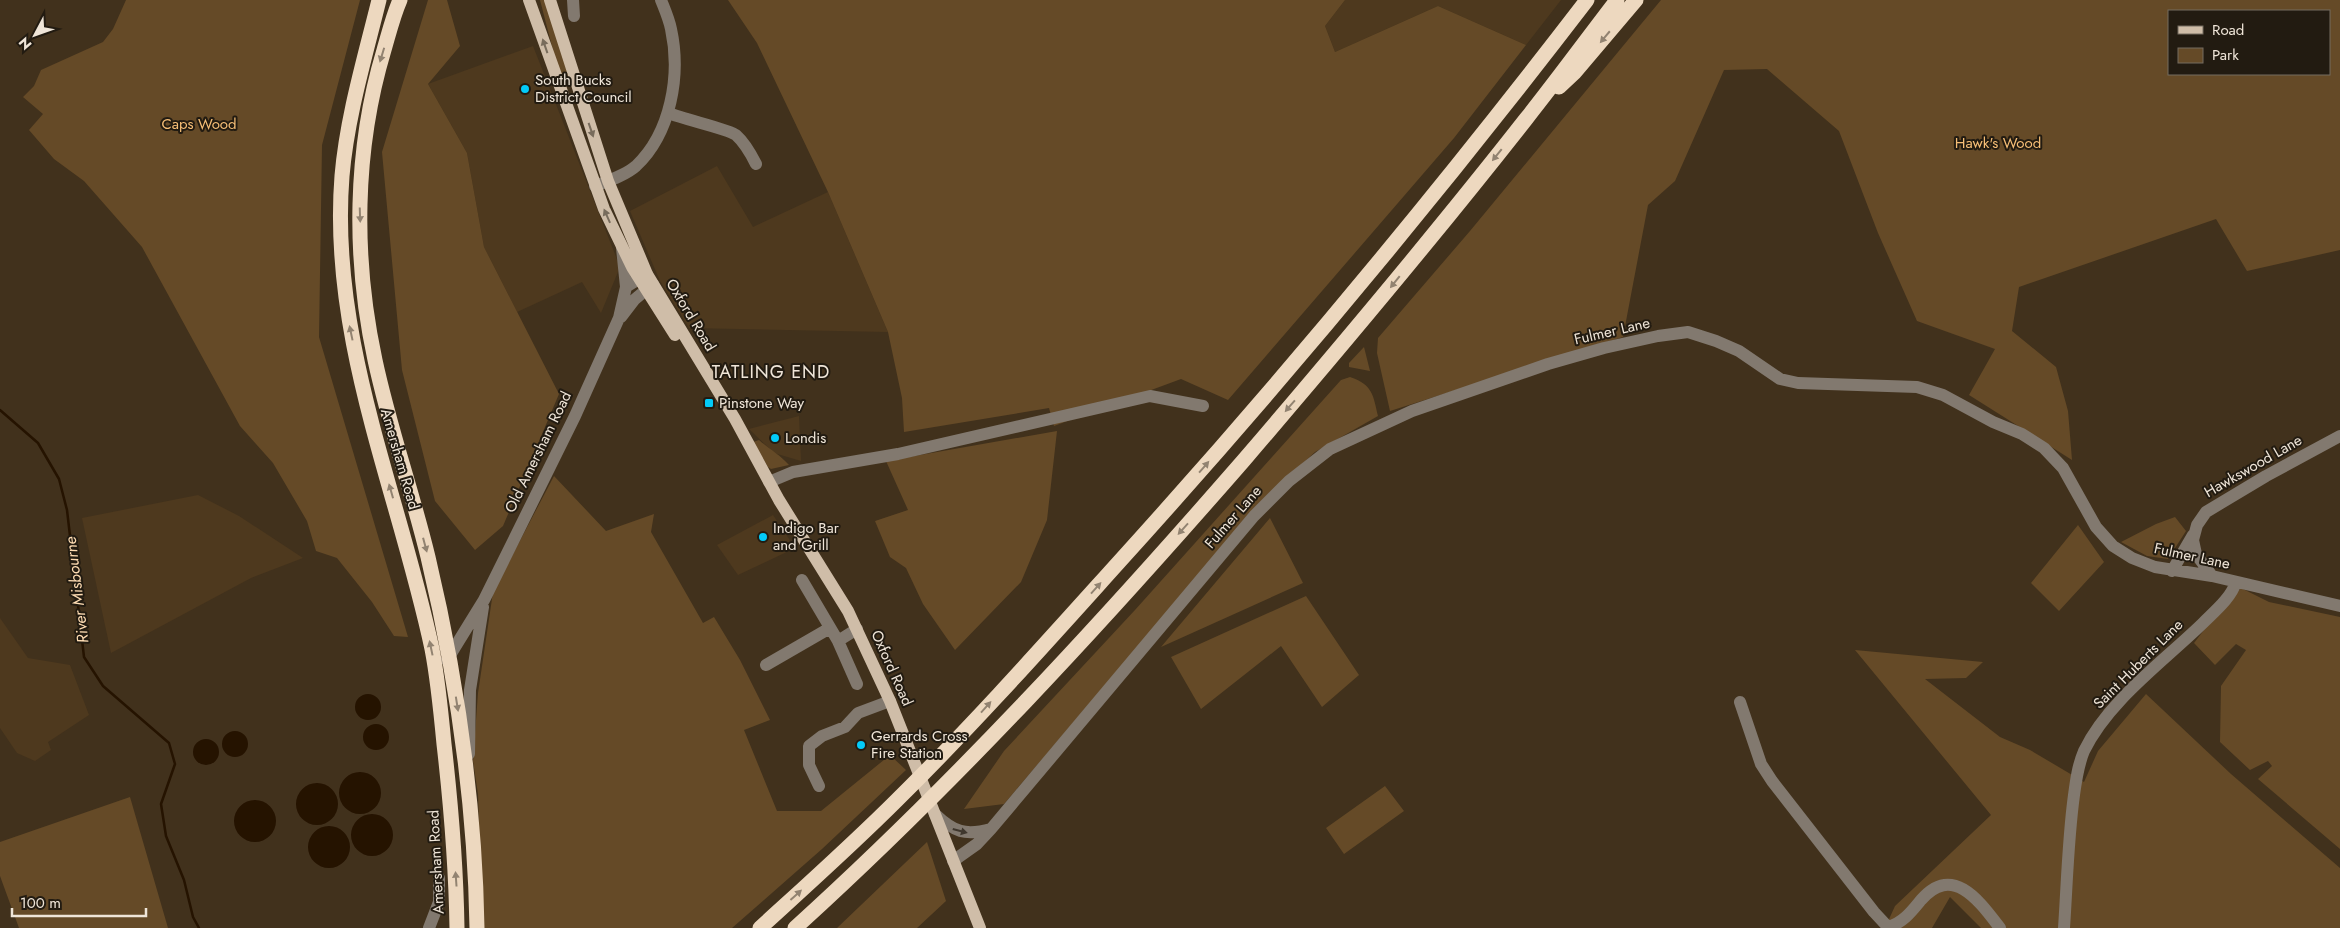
<svg xmlns="http://www.w3.org/2000/svg" width="2340" height="928" viewBox="0 0 2340 928" font-family="Jost,sans-serif">
<style>
.built{fill:#4e391e}
.green{fill:#654a27;fill-rule:evenodd}
.water{fill:#251300}
.lines{fill:none;stroke-linecap:round;stroke-linejoin:round}
.stream{stroke:#251300;stroke-width:2.5}
.minor{stroke:#82796f;stroke-width:12}
.major{stroke:#cfbda8;stroke-width:12}
.highway{stroke:#edd8bf;stroke-width:15}
.oneway{fill:#928371}
.oneway2{fill:#786c5c}
.oneway3{fill:#3f372d}
.poi-dot{fill:#03cbf9;stroke:#221b11;stroke-width:2}
.labels{text-anchor:middle;stroke-width:4;stroke-linejoin:round;paint-order:stroke}
.poi-label{font-size:15px;fill:#efe5d8;stroke:#221b11;text-anchor:start}
.park-label{font-size:15px;fill:#f6be76;stroke:#221b11}
.street-label{font-size:15px;fill:#efe5d8;stroke:#221b11}
.water-label{font-size:16px;font-style:italic;fill:#fedcb3;stroke:#221b11}
.quarter-label{font-size:18px;letter-spacing:1px;fill:#efe5d8;stroke:#221b11}
</style>
<rect width="100%" height="100%" fill="#41311c"/>
<path class="built" d="M1345,0H1561L1526,45L1438,6L1335,52L1325,26Z
M533,46L620,267L601,313L582,282L517,312L484,247L467,153L428,84Z
M717,166L753,227L828,192L888,332L689,328L660,281L630,211Z
M799,416L801,461L774,453L749,429Z
M198,495L239,516L303,558L251,578L111,653L82,518Z
M773,515L795,548L738,575L717,545Z
M0,618L28,658L70,665L89,715L48,742L51,750L35,761L17,753L0,728Z"/>
<path class="green" d="M126,0H360L322,145L319,337L408,637L394,636L372,602L337,558L316,551L307,521L273,463L240,426L142,247L84,181L54,159L29,130L43,114L23,97L34,86L41,70L103,42L113,29Z
M428,0H447L460,46L428,84L467,153L484,247L559,394L503,526L475,550L435,501L402,370L382,152Z
M540,0H547L570,78L566,89L560,77Z
M728,0H1345L1325,26L1335,52L1438,6L1526,45L1454,138L1228,400L1181,379L1054,426L1049,408L904,432L902,398L888,332L828,192L757,43Z
M1661,0H2340V250L2247,271L2216,219L2019,287L2012,331L2056,367L2068,411L2072,460L1969,395L1995,349L1917,321L1878,233L1839,131L1767,69L1724,70L1675,181L1648,205L1623,337L1390,411L1377,353L1378,338L1470,231ZM2169,11H2329V74H2169Z
M1364,347L1370,371L1349,367V363Z
M1350,377C1373,385 1373,395 1378,416L1315,452L1258,505L1004,804L964,809L1004,751L1135,610L1341,380Z
M1057,431L1047,520L1021,582L955,650L923,604L906,568L890,557L875,521L908,510L886,461Z
M759,440C769,449 780,455 789,465L771,469L768,467L753,442Z
M554,476L606,531L654,514L651,532L703,623L714,617L740,660L770,720L744,730L777,811H821L890,755L906,770L822,849L732,928H482L478,794L473,761L478,693L493,592Z
M2175,517L2186,531L2168,559L2147,556L2121,542L2156,524Z
M1270,518L1303,583L1161,647Z
M2078,525L2104,562L2059,611L2031,583Z
M2241,588L2269,602L2340,617V849L2258,779L2272,766L2268,761L2250,770L2220,742L2221,686L2246,650L2236,644L2215,665L2194,643L2217,613Z
M1306,596L1359,675L1322,707L1281,646L1201,709L1171,657Z
M1855,650L1983,662L1966,678L1925,679L2000,737L2030,750L2084,782L2098,751L2146,694L2231,774L2340,868V928H1981L1950,897L1932,928H1885L1895,906L1991,815Z
M1385,786L1404,811L1344,854L1326,828Z
M130,797L168,928H19L0,876V842Z
M927,842L946,901L917,928H837Z"/>
<path class="water" d="M355 707a13 13 0 1 1 26 0a13 13 0 1 1-26 0Z
M363 737a13 13 0 1 1 26 0a13 13 0 1 1-26 0Z
M222 744a13 13 0 1 1 26 0a13 13 0 1 1-26 0Z
M193 752a13 13 0 1 1 26 0a13 13 0 1 1-26 0Z
M339 793a21 21 0 1 1 42 0a21 21 0 1 1-42 0Z
M296 804a21 21 0 1 1 42 0a21 21 0 1 1-42 0Z
M234 821a21 21 0 1 1 42 0a21 21 0 1 1-42 0Z
M351 835a21 21 0 1 1 42 0a21 21 0 1 1-42 0Z
M308 847a21 21 0 1 1 42 0a21 21 0 1 1-42 0Z"/>
<g class="lines">
<path class="stream" d="M0,410L38,443L59,479L67,510L84,657L103,686L169,743L175,764L161,804L166,836L184,880L193,917L199,928"/>
<path class="minor" d="M573,0L574,16
M669,113C682,119 729,129 736,135C745,143 751,154 756,164
M595,186C608,181 626,175 636,166C671,133 681,75 671,29C669,19 665,10 661,0
M622,248L626,287
M621,317L634,300L653,284
M769,482L793,472L898,454L1150,396L1203,406
M2172,571L2193,535
M2212,576L2196,554L2193,540L2197,525L2206,512L2266,476L2340,436
M802,580L838,641L857,684
M838,641L857,629
M447,660L484,600L575,416L619,318L626,287L647,274
M766,665L830,628
M1740,702L1761,764L1772,781L1874,912L1888,927C1903,923 1912,911 1921,900C1953,863 1980,902 2000,928
M469,754L470,690L483,607
M819,786L809,765V746L822,736L845,727L858,713L890,701
M935,814C954,832 965,836 991,829
M953,861L977,844L991,829L1254,516L1289,481L1330,449L1412,411L1548,364L1604,348L1658,336L1688,332L1716,341L1739,351L1780,379L1798,383L1917,387L1943,395L1993,422L2022,434L2044,448L2063,468L2096,527L2113,546L2132,558L2155,567L2212,576L2340,606
M429,928L439,902V878
M2064,928C2067,884 2068,839 2074,795C2076,780 2078,765 2084,751C2108,701 2164,661 2203,623C2215,611 2231,598 2236,582"/>
<path class="major" d="M529,0L604,209L632,267L675,335
M550,0L608,181L647,274L735,419L779,500L848,611L890,701L980,928"/>
<path class="highway" d="M379,0C365,57 347,117 342,176C329,340 399,493 432,649C438,680 441,712 444,744C451,805 456,866 457,928
M400,0C393,16 389,33 384,50C354,150 353,258 375,360C389,426 412,491 428,557C457,679 475,803 477,928
M1559,87L1575,72L1636,0
M760,928C806,886 853,844 897,800C974,724 1046,643 1119,562C1283,381 1438,194 1587,0
M795,928C955,783 1102,623 1244,460C1340,348 1435,235 1526,119C1557,80 1587,39 1617,0"/>
</g>
<defs><path id="oneway-solid" d="M-6-.8H1V-3.2L6.5 0L1 3.2V.8H-6Z" transform="scale(1.25)"/></defs>
<g class="oneway">
<use href="#oneway-solid" transform="translate(1605 37) rotate(130)"/>
<use href="#oneway-solid" transform="translate(382 55) rotate(107)"/>
<use href="#oneway-solid" transform="translate(1497 155) rotate(129)"/>
<use href="#oneway-solid" transform="translate(360 215) rotate(88)"/>
<use href="#oneway-solid" transform="translate(1395 282) rotate(129)"/>
<use href="#oneway-solid" transform="translate(351 333) rotate(-102)"/>
<use href="#oneway-solid" transform="translate(1290 406) rotate(131)"/>
<use href="#oneway-solid" transform="translate(1204 467) rotate(-49)"/>
<use href="#oneway-solid" transform="translate(391 491) rotate(-106)"/>
<use href="#oneway-solid" transform="translate(1183 529) rotate(132)"/>
<use href="#oneway-solid" transform="translate(425 545) rotate(75)"/>
<use href="#oneway-solid" transform="translate(1096 588) rotate(-48)"/>
<use href="#oneway-solid" transform="translate(431 648) rotate(-102)"/>
<use href="#oneway-solid" transform="translate(457 704) rotate(81)"/>
<use href="#oneway-solid" transform="translate(986 707) rotate(-48)"/>
<use href="#oneway-solid" transform="translate(456 879) rotate(-94)"/>
<use href="#oneway-solid" transform="translate(796 895) rotate(-42)"/>
</g>
<g class="oneway2">
<use href="#oneway-solid" transform="translate(545 46) rotate(-109)"/>
<use href="#oneway-solid" transform="translate(591 130) rotate(71)"/>
<use href="#oneway-solid" transform="translate(607 216) rotate(-114)"/>
</g>
<use class="oneway3" href="#oneway-solid" transform="translate(960 831) rotate(15)"/>
<g class="poi-dot">
<circle cx="525" cy="89" r="5"/>
<rect x="704" y="398" width="10" height="10" rx="2.5"/>
<circle cx="775" cy="438" r="5"/>
<circle cx="763" cy="537" r="5"/>
<circle cx="861" cy="745" r="5"/>
</g>
<g class="labels">
<g class="poi-label">
<text x="535" y="85">South Bucks<tspan x="535" dy="17">District Council</tspan></text>
<text x="719" y="408">Pinstone Way</text>
<text x="785" y="443">Londis</text>
<text x="773" y="533">Indigo Bar<tspan x="773" dy="17">and Grill</tspan></text>
<text x="871" y="741">Gerrards Cross<tspan x="871" dy="17">Fire Station</tspan></text>
</g>
<g class="park-label">
<text x="199" y="129">Caps Wood</text>
<text x="1998" y="148">Hawk's Wood</text>
</g>
<g class="street-label">
<text transform="translate(691 315) rotate(59)" y="5">Oxford Road</text>
<text transform="translate(1612 331) rotate(-13)" y="5">Fulmer Lane</text>
<text transform="translate(538 452) rotate(-64)" y="5">Old Amersham Road</text>
<text transform="translate(400 459) rotate(74)" y="5">Amersham Road</text>
<text transform="translate(2253 466) rotate(-30)" y="5">Hawkswood Lane</text>
<text transform="translate(1233 517) rotate(-49)" y="5">Fulmer Lane</text>
<text transform="translate(2192 556) rotate(12)" y="5">Fulmer Lane</text>
<text transform="translate(2138 664) rotate(-45)" y="5">Saint Huberts Lane</text>
<text transform="translate(892 668) rotate(66)" y="5">Oxford Road</text>
<text transform="translate(436 862) rotate(-93)" y="5">Amersham Road</text>
</g>
<g class="water-label">
<text transform="translate(76 590) rotate(-97)" y="6">River Misbourne</text>
</g>
<g class="quarter-label">
<text x="771" y="378">TATLING END</text>
</g>
</g>
<rect x="2168" y="10" width="162" height="65" fill="#221b11" stroke="#746c61"/>
<rect x="2178" y="26" width="25" height="8" fill="#cfbda8" stroke="#746c61"/>
<text x="2212" y="35" font-size="15" fill="#efe5d8">Road</text>
<rect x="2178" y="48" width="25" height="15" fill="#654a27" stroke="#746c61"/>
<text x="2212" y="60" font-size="15" fill="#efe5d8">Park</text>
<g transform="translate(35 35) rotate(229)" stroke="#221b11" stroke-width="4" paint-order="stroke">
<path d="M0-4L9 19L0 12L-9 19Z" fill="#efe5d8"/>
<text y="-8" font-size="14" font-weight="bold" text-anchor="middle" fill="#efe5d8">N</text>
</g>
<path d="M12 908v8h134v-8" fill="none" stroke="#efe5d8" stroke-width="2.5"/>
<text x="20" y="908" font-size="15" fill="#efe5d8" stroke="#221b11" stroke-width="4" paint-order="stroke">100 m</text>
</svg>
